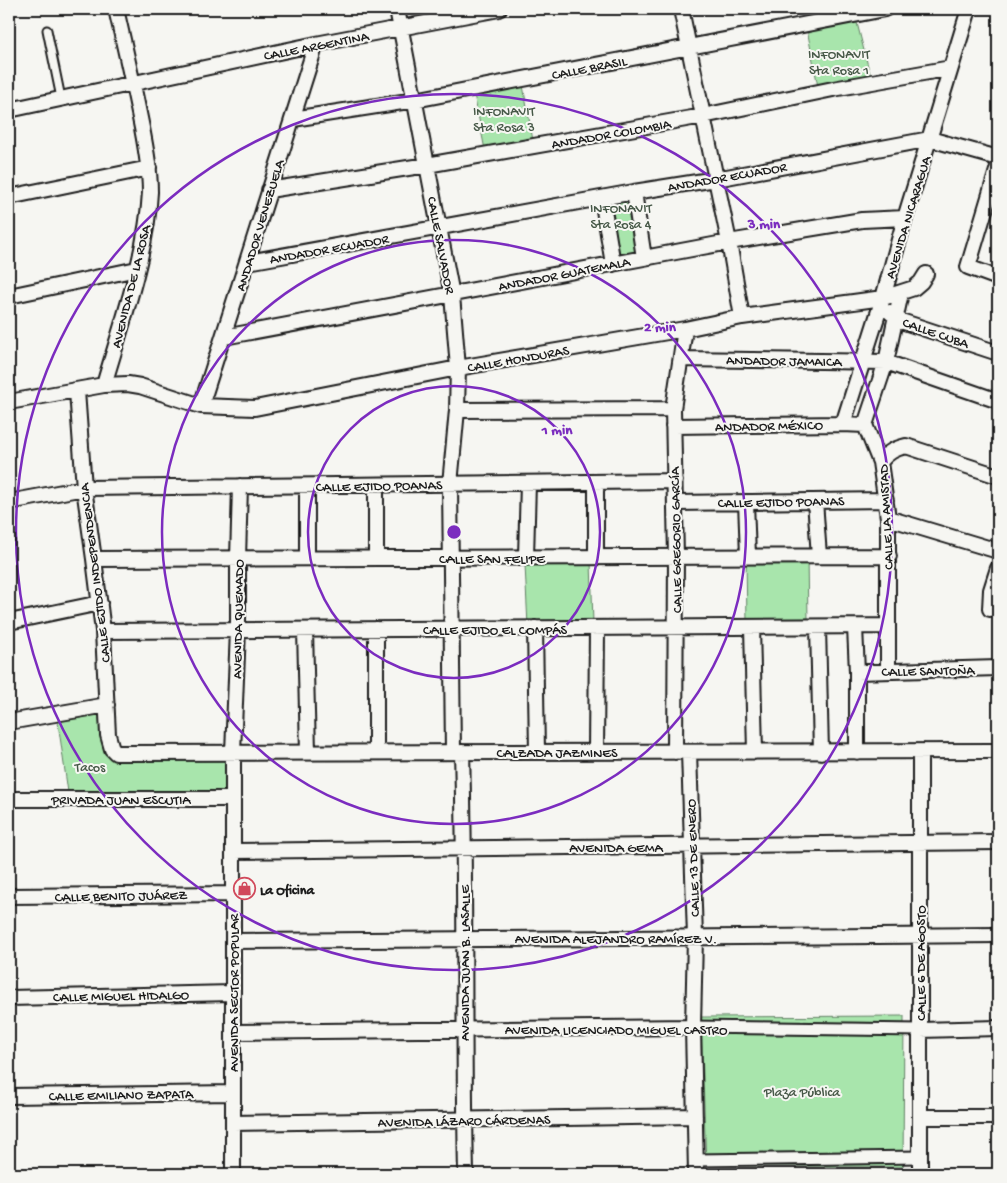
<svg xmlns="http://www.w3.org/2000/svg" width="1007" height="1183" viewBox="0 0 1007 1183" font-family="'Gochi Hand',sans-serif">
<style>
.green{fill:#a8e5ac;stroke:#628064}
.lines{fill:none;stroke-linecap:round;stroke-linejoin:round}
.service-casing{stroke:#1c1c1c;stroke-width:11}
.pedestrian-casing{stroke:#1c1c1c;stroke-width:15}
.minor-casing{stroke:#1c1c1c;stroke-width:18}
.service{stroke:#f6f6f2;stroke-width:7}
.pedestrian{stroke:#f6f6f2;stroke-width:11}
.minor{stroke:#f6f6f2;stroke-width:14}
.ring{fill:none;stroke:#7b2cbf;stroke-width:2.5}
.labels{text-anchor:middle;stroke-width:4;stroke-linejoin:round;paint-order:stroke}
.street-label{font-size:14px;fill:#1c1c1c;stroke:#f6f6f2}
.park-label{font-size:14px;fill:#465847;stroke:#f6f6f2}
.poi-label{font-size:14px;font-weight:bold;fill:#1c1c1c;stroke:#f6f6f2;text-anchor:start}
.centre{fill:#7b2cbf;stroke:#f6f6f2;stroke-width:2.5}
.ring-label{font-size:15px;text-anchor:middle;font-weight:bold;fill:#7b2cbf;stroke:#f6f6f2;stroke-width:4;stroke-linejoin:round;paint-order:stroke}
</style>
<rect width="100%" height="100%" fill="#f6f6f2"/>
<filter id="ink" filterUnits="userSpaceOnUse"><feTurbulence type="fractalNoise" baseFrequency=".02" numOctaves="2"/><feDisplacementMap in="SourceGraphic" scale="10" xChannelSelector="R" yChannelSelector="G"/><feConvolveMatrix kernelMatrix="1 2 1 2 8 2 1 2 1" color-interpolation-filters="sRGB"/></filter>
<g filter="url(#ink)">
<path class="green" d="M855,15L872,82L819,92L806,24Z
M522,80L534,146L486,155L473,89Z
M634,192L644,258L613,264L602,198Z
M807,557L808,621L747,622L746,558Z
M591,562L593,623L528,626L525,565Z
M106,707L105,734L123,758L134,760L229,757L228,795L68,792L57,716Z
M904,1016L903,1167L706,1166L701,1017Z"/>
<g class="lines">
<defs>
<path id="service" d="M47,30L61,98"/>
<path id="pedestrian" d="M693,1027L920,1030
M696,1160L920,1157"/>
<path id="minor" d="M397,9L452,295L458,368L457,410L450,484L453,752
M681,9L729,242L742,317
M9,110L316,44L499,9
M293,119L415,100L885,9
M998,167L968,267L998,278
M269,190L427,165L703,116L833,89L951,68
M634,192L644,258
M9,197L149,168
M602,198L613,264
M248,262L634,192L716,179L930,139L998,158
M9,296L137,269
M890,312L901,321L998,353
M224,337L729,242L862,220L905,218
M681,359L886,362L998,401
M104,385C121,326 147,253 150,192C150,170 146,149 142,128C134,88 125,48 116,9
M77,391L84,488L94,559L103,631L108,735L112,749L116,753L998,751
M9,402L104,385L128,384L140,386L201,406L255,408L458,368L685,329L742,317L883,298L914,288L921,282L926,274
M201,406L316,44
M457,410L673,409
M843,424L883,298L905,218L969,9
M865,425L880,462L888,518V671
M865,425L886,362L901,293
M673,426L843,424L865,425
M880,462C888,452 894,449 906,446L998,476
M596,482V557
M376,485V558
M307,486V558
M815,501L819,556
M9,502L84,488L675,481
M746,502L748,556
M675,503L886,500
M888,518L998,551
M526,557L528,483
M94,559L889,556
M990,609L991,590L998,568
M9,622L100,603
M752,627L755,752
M818,627L821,752
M855,627L857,672V752
M535,628L537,752
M376,629V752
M305,630L308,752
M103,631L887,626
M857,672L998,668
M9,722L107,705
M462,752C466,893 463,1034 466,1174
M596,752L597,628
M675,752L676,557L673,409L685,329
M689,752L695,937L693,1027L696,1174
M920,752V1174
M9,799H233
M233,851L998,842
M9,896L233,894
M233,941L998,935
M9,998L233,993
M920,1030L998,1028
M233,1032L693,1027
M9,1096L233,1093
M920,1117H998
M233,1123L695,1116
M233,1174V752L238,630V559L240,486"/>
</defs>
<use href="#service" class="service-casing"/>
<use href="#pedestrian" class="pedestrian-casing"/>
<use href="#minor" class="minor-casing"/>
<use href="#service" class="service"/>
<use href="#pedestrian" class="pedestrian"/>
<use href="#minor" class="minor"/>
</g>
</g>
<g class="ring">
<circle cx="454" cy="532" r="146"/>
<circle cx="454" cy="532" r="292"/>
<circle cx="454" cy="532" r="438"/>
</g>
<defs>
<symbol id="shop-ring" viewBox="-11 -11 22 22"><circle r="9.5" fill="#f6f6f2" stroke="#d1495b" stroke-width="1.5"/><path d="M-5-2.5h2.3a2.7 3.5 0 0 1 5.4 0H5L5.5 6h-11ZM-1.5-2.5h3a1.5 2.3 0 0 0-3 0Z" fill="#d1495b"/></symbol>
</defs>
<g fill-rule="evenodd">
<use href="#shop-ring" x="232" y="876" width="25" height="25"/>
</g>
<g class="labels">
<g class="street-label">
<text transform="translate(316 45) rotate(-11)" y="5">CALLE ARGENTINA</text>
<text transform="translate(589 67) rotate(-11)" y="5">CALLE BRASIL</text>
<text transform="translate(611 133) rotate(-10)" y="5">ANDADOR COLOMBIA</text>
<text transform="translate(727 176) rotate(-10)" y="5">ANDADOR ECUADOR</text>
<text transform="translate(907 217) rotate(-73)" y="5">AVENIDA NICARAGUA</text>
<text transform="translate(259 225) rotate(-73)" y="5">ANDADOR VENEZUELA</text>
<text transform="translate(442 245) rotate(79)" y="5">CALLE SALVADOR</text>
<text transform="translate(329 248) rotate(-10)" y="5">ANDADOR ECUADOR</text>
<text transform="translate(564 273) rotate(-11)" y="5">ANDADOR GUATEMALA</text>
<text transform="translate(130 286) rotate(-76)" y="5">AVENIDA DE LA ROSA</text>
<text transform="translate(936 332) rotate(19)" y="5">CALLE CUBA</text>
<text transform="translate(518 358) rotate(-10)" y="5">CALLE HONDURAS</text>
<text transform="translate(784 360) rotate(1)" y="5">ANDADOR JAMAICA</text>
<text transform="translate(769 425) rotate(-1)" y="5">ANDADOR MÉXICO</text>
<text transform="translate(379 485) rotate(-1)" y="5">CALLE EJIDO POANAS</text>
<text transform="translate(781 501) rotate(-1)" y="5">CALLE EJIDO POANAS</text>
<text transform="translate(885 517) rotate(-93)" y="5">CALLE LA AMISTAD</text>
<text transform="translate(675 540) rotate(-91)" y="5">CALLE GREGORIO GARCÍA</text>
<text x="492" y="563">CALLE SAN FELIPE</text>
<text transform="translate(94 573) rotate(-97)" y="5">CALLE EJIDO INDEPENDENCIA</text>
<text transform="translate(237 619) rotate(-89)" y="5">AVENIDA QUEMADO</text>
<text x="495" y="634">CALLE EJIDO EL COMPÁS</text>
<text transform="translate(928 670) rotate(-1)" y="5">CALLE SANTOÑA</text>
<text x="557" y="757">CALZADA JAZMINES</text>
<text x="121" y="804">PRIVADA JUAN ESCUTIA</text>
<text x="616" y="852">AVENIDA GEMA</text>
<text transform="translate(692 858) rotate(-92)" y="5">CALLE 13 DE ENERO</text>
<text transform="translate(121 895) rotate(-1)" y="5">CALLE BENITO JUÁREZ</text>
<text x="616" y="943">AVENIDA ALEJANDRO RAMÍREZ V.</text>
<text transform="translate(464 963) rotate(-90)" y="5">AVENIDA JUAN B. LASALLE</text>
<text transform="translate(920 963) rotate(-90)" y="5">CALLE 6 DE AGOSTO</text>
<text transform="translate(233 993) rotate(-90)" y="5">AVENIDA SECTOR POPULAR</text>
<text transform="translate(121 995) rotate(-1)" y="5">CALLE MIGUEL HIDALGO</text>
<text x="616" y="1034">AVENIDA LICENCIADO MIGUEL CASTRO</text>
<text transform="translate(121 1094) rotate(-1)" y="5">CALLE EMILIANO ZAPATA</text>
<text transform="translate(464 1120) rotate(-1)" y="5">AVENIDA LÁZARO CÁRDENAS</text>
</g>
<g class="park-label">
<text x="839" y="58">INFONAVIT<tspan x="839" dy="16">Sta Rosa 1</tspan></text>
<text x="504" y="115">INFONAVIT<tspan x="504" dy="16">Sta Rosa 3</tspan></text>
<text x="621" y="212">INFONAVIT<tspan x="621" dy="16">Sta Rosa 4</tspan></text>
<text x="90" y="771">Tacos</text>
<text x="802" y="1096">Plaza Pública</text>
</g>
<g class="poi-label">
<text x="260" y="894">La Oficina</text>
</g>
</g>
<circle cx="454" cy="532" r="8" class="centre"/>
<g class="ring-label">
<text x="764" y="228">3 min</text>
<text x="660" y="331">2 min</text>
<text x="557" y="434">1 min</text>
</g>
<rect width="1007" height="1183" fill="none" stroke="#f6f6f2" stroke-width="30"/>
<rect x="15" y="15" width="977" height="1153" fill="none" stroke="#1c1c1c" stroke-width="2" filter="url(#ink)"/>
</svg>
